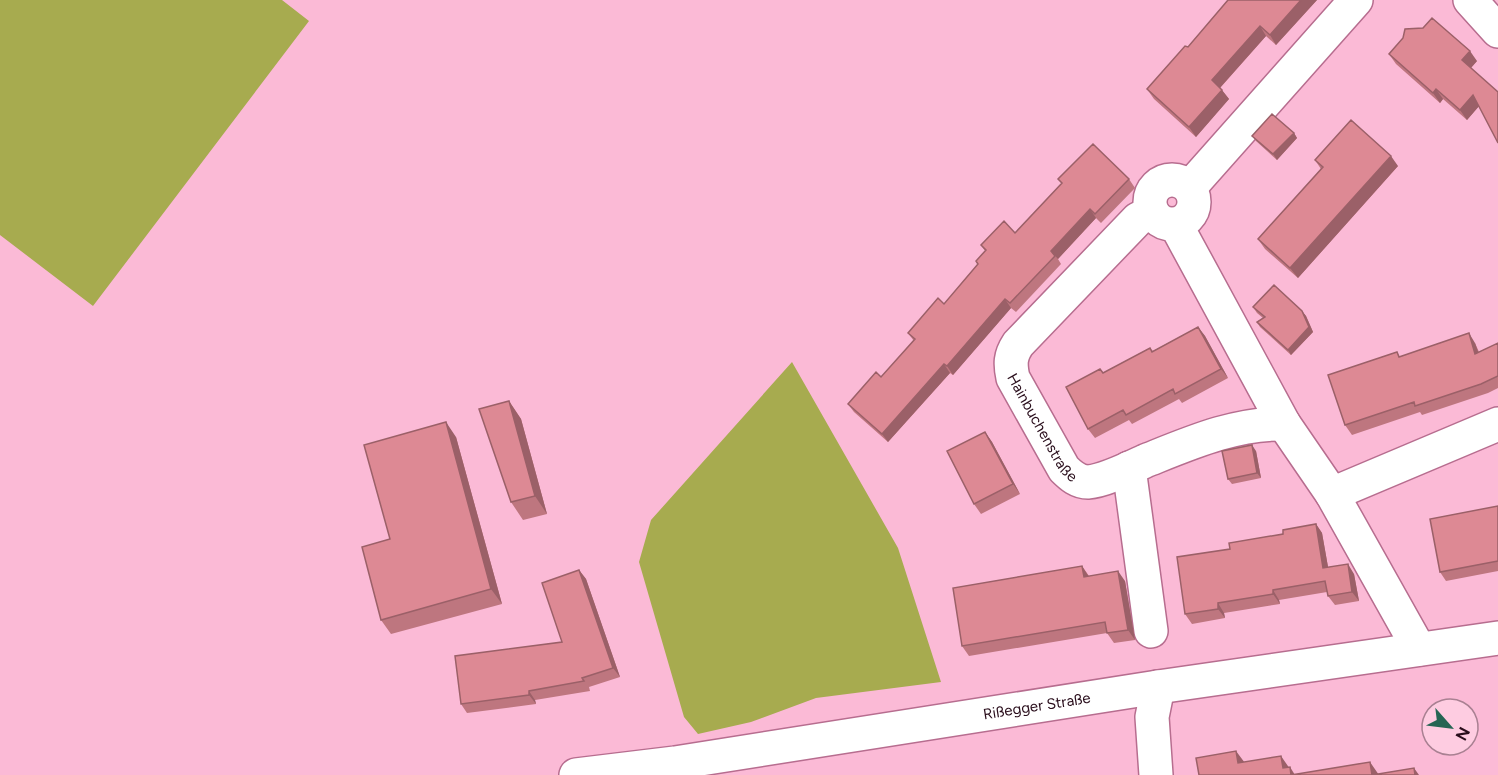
<svg xmlns="http://www.w3.org/2000/svg" width="1498" height="775" viewBox="0 0 1498 775" font-family="Figtree,sans-serif">
<style>
.green{fill:#a7ab4f}
.lines{fill:none;stroke-linecap:round;stroke-linejoin:round}
.minor-casing{stroke:#b76d8f;stroke-width:36}
.minor{stroke:#fff;stroke-width:33}
.wall{fill:#be767f}
.shaded-wall{fill:#9b6068}
.building{fill:#dd8994;stroke:#9b6068;stroke-width:1.5}
.labels{text-anchor:middle;stroke-width:4.5;stroke-linejoin:round;paint-order:stroke}
.street-label{font-size:15px;fill:#290d1b;stroke:#fecce1}
</style>
<rect width="100%" height="100%" fill="#fbbad6"/>
<path class="green" d="M0,0H282L309,21L93,306L0,235Z
M792,362L898,548L941,682L816,698L751,722L698,734L684,717L639,562L651,520Z"/>
<g class="lines">
<defs>
<g id="minor">
<path d="M1470,0L1498,31"/>
<circle cx="1172" cy="202" r="22"/>
<path d="M1190,187L1356,0"/>
<path id="s1" d="M1152,212L1138,219L1018,344C1010,356 1010,364 1013,378L1064,469C1071,476 1078,482 1088,482C1104,481 1130,468 1145,461C1190,443 1235,423 1284,424"/>
<path d="M1176,225L1284,424L1332,494L1419,649"/>
<path d="M1129,468L1151,631"/>
<path d="M1332,494L1498,424"/>
<path id="s2" d="M576,775L675,763L1158,687L1498,638"/>
<path d="M1156,775L1152,717L1158,687"/>
</g>
</defs>
<use href="#minor" class="minor-casing"/>
<use href="#minor" class="minor"/>
</g>
<path class="wall" d="M1228,0H1317L1276,45L1266,36L1220,88L1229,99L1196,137L1154,99L1147,89L1188,47Z
M1389,54L1477,61L1471,68L1479,106L1467,120L1443,99L1440,103L1396,64Z
M1294,133L1297,138L1277,160L1256,141L1252,136Z
M1315,160L1398,166L1298,278L1265,249L1258,239L1321,169Z
M1058,179H1129L1135,188L1101,223L1096,218L1058,259L1061,264L1016,312L1011,308L953,375L950,373L888,442L854,412L848,404L881,377L914,341L908,333L944,304L978,264L976,261L985,251L981,245L1015,233L1062,184Z
M1253,307L1302,311L1306,316L1313,332L1291,355L1260,327L1257,322L1263,318L1257,313Z
M1198,327L1205,336L1228,378L1182,403L1179,399L1132,424L1129,420L1095,438L1088,429L1100,369L1103,373L1150,348L1153,351Z
M1475,343L1479,352L1498,343V388L1488,393L1422,415L1420,412L1352,435L1345,425L1397,352L1400,357Z
M509,401L521,419L547,514L523,520L511,502Z
M985,432L992,442L1020,494L981,514L974,504Z
M456,437L502,604L391,634L381,620L390,539Z
M1256,451L1261,478L1232,484L1228,479Z
M1498,506V571L1446,581L1440,572Z
M1316,524L1322,533L1328,567L1354,574L1359,601L1335,605L1328,596L1327,592L1279,600L1280,604L1224,613L1225,618L1192,624L1185,614L1230,549Z
M1082,566L1089,576L1125,581L1135,640L1114,643L1107,633L969,656L962,646Z
M579,570L586,579L620,677L589,687L590,691L535,700L536,704L467,713L461,704L562,642Z"/>
<path class="shaded-wall" d="M1301,0H1317L1276,45L1270,35Z
M1260,26L1266,36L1218,90L1212,80Z
M1470,51L1477,61L1469,70L1462,60Z
M1436,89L1443,99L1440,103L1433,93Z
M1222,90L1229,99L1196,137L1189,127Z
M1473,95L1480,105L1467,120L1460,110Z
M1294,133L1297,138L1277,160L1273,154Z
M1391,156L1398,166L1298,278L1290,268Z
M1090,209L1096,218L1058,259L1051,251Z
M1005,299L1011,308L953,375L947,366Z
M1302,311L1306,316L1313,332L1291,355L1288,350Z
M1198,327L1205,336L1228,378L1221,369Z
M1469,333L1475,343L1482,363L1475,354Z
M944,364L950,373L888,442L882,434Z
M509,401L521,419L547,514L535,496Z
M446,422L456,437L502,604L491,589Z
M985,432L992,442L1020,494L1013,484Z
M1252,445L1256,451L1261,478L1257,473Z
M1316,524L1322,533L1330,578L1323,568Z
M1348,564L1354,574L1359,601L1352,592Z
M1082,566L1089,577H1084Z
M579,570L586,579L620,677L613,668Z
M1118,571L1125,581L1135,640L1128,630Z
M1273,590L1279,600L1280,604L1273,594Z
M1218,603L1224,613L1225,618L1218,609Z
M529,691L535,700L536,704L529,695Z
M1236,751L1248,767L1238,763Z
M1281,756L1290,769V767L1295,775H1288L1283,768Z
M1370,762L1379,775H1372Z
M1414,768L1419,775H1415Z"/>
<path class="building" d="M1228,0H1301L1270,35L1260,26L1212,80L1222,90L1189,127L1147,89L1185,46L1188,47Z
M1432,18L1470,51L1462,60L1498,92V143L1473,95L1460,110L1436,89L1433,93L1389,54L1403,38L1405,29L1423,28Z
M1272,114L1294,133L1273,154L1252,136Z
M1351,120L1391,156L1290,268L1258,239L1323,167L1315,160Z
M1093,144L1129,179L1095,214L1090,209L1051,251L1055,256L1010,303L1005,299L947,366L944,364L882,434L848,404L876,372L881,377L915,339L908,333L938,298L944,304L978,264L976,261L986,250L981,245L1004,221L1015,233L1062,183L1058,179Z
M1274,285L1302,311L1309,327L1288,350L1257,322L1265,317L1253,307Z
M1198,327L1221,369L1175,394L1173,389L1126,415L1123,410L1088,429L1066,387L1100,369L1103,373L1150,348L1152,352Z
M1469,333L1475,354L1498,343V376L1481,384L1415,406L1414,402L1345,425L1328,375L1397,352L1399,357Z
M509,401L535,496L511,502L479,409Z
M446,422L491,589L381,620L362,547L390,539L364,445Z
M985,432L1013,484L974,504L947,451Z
M1252,445L1257,473L1228,479L1222,451Z
M1498,506V561L1440,572L1430,519Z
M1316,524L1323,568L1348,564L1352,592L1328,596L1325,581L1273,590V594L1218,603V609L1185,614L1177,557L1230,549L1229,543L1283,534V530Z
M1082,566L1084,577L1118,571L1128,630L1107,633L1105,622L962,646L953,588Z
M579,570L613,668L582,678L584,681L529,691V695L461,704L455,656L562,642L542,583Z
M1236,751L1238,763L1281,756L1283,768L1290,767L1291,775L1370,762L1372,775L1414,768L1415,775H1199L1196,758Z"/>
<g class="labels">
<g class="street-label">
<text dy="5" stroke="none"><textPath href="#s1" startOffset="282">Hainbuchenstraße</textPath></text>
<text dy="5" stroke="none"><textPath href="#s2" startOffset="466">Rißegger Straße</textPath></text>
</g>
</g>
<g transform="translate(1450 727) rotate(118)"><circle r="28" fill="#fecce1" stroke="#a98092" stroke-width="1.5"/>
<path d="M0-4.5L10 22L0 15L-10 22Z" fill="#256553"/>
<text y="-9" font-size="16" font-weight="bold" text-anchor="middle" fill="#290d1b">N</text>
</g>
</svg>
